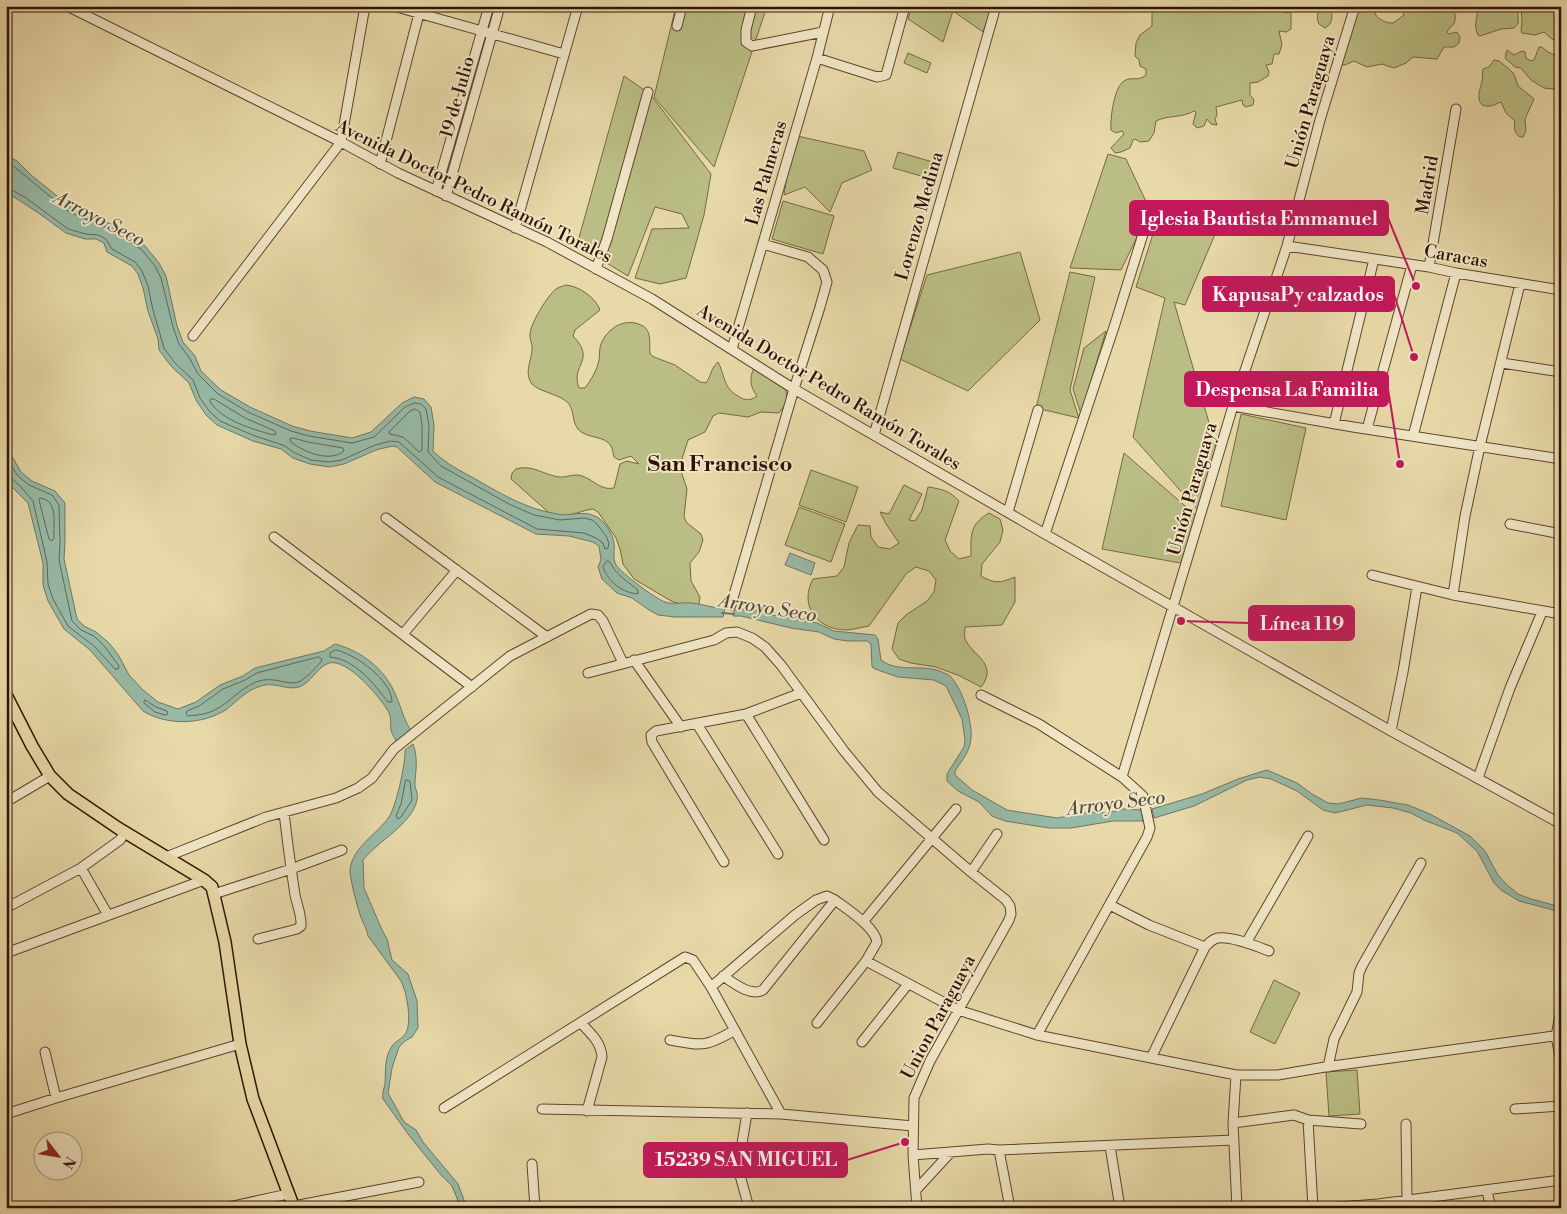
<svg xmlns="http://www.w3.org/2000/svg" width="1567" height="1214" viewBox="0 0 1567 1214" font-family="'Libre Bodoni',serif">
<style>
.green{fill:#babe84;stroke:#766844}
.water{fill:#97baa7;stroke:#6e7766}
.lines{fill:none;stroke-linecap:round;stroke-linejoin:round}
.shore{stroke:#646656;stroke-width:1}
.stream{stroke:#6e7766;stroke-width:2}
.minor-casing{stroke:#5f442e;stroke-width:11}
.major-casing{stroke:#311205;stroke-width:14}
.minor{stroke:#f0e6c6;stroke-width:9}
.major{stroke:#e8d9a8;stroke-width:11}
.labels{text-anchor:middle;stroke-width:4;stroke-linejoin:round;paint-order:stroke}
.street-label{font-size:18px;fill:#311205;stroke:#f0e6c6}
.water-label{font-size:19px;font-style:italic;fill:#554d3e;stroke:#f0e6c6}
.district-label{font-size:22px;font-weight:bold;fill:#311205;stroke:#f0e6c6}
.leader{fill:none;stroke:#c2185b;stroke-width:2}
.callout-dot{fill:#c2185b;stroke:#f0e6c6;stroke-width:2}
.callout{fill:#c2185b;stroke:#c2185b;stroke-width:2}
.callout-label{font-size:19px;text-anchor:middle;font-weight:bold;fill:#fff}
</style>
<rect width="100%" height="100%" fill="#e8d9a8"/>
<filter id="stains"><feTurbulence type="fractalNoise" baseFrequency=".004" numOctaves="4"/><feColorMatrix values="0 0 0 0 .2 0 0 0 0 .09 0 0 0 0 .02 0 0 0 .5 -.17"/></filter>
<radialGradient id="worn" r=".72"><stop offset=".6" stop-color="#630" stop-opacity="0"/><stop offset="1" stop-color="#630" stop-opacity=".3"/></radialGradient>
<path class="green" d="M676,6H767L714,167L654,97Z
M912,6H992L983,32L953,11L943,42L908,19Z
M1152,6H1281L1285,13L1291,12V29L1286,32L1279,31L1282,45L1279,54H1274L1272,64L1266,65L1269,72L1268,76L1258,82L1250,83V95L1254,100L1253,105L1246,107L1243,105L1242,100L1216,107L1217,115L1215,119L1217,125L1211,124L1207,119L1204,126L1197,128L1193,124L1196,112L1194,111C1182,118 1168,115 1156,121L1154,133L1149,141L1140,142L1135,139L1133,140L1130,148L1121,152L1115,153L1111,148L1124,134L1122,131L1116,133L1111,130C1110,119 1114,87 1124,81C1131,76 1138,82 1146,75V69L1140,66L1139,60L1135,56L1136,43L1140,35L1152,26Z
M1323,6H1331C1332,15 1334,23 1325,28L1319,24C1316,18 1317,11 1323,6Z
M1354,6H1376L1375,14C1379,20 1386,23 1393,23L1403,16L1406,6H1446L1455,14C1456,27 1452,23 1447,32L1449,34L1457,32L1460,37L1459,43L1454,47H1444L1437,59L1413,57L1406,63L1394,68L1382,64L1367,67L1354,61L1345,65L1339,64Z
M1476,6H1516L1518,11V24L1514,28L1501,29L1480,36L1478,35C1472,23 1480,17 1476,6Z
M1521,6H1561V38L1553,40L1544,32L1535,35L1522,33L1521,30L1522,22Z
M485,37L487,38L444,187L443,185Z
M1539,47H1542C1547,53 1553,53 1559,58L1558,70L1561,73V90L1544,88L1531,80L1521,68L1515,67L1505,58L1507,50L1514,55L1522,51L1525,52L1526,58L1531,61L1534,60Z
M908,53L931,63L927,73L904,63Z
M1494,60L1499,61L1509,69L1514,74L1518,86L1534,99L1525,119L1526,131L1523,137H1520C1514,133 1514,127 1515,121L1506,113L1501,102C1497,103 1494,106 1490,106C1473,108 1480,89 1482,81C1483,77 1482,73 1483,69L1489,67Z
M624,76L650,94L711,174L704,215L686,278L660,284L635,278L652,229L689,228L682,214L655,207L628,276L577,245Z
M793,135L864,151L872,170L842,183L830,212L805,187L784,195Z
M898,152L933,162L928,178L893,168Z
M1108,154L1126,159L1150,210L1121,270L1070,268Z
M783,201L834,216L823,254L772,239Z
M1161,209L1219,225L1185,305L1174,302L1219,457L1201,514L1133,437L1165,298L1136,287Z
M1020,252L1040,320L968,391L900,359L927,275Z
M1070,272L1095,277L1070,390L1079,418L1036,408Z
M566,285C579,286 596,298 600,310L575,330L573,336C597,361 570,364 579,388H585C591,380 597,370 599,360C600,355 599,349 601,344C606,331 620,320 635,323C653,327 649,339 650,354L654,357L675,365L700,382L706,383C711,376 711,368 718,362C725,375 723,388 738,396C745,401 750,401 757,396C750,387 749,378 754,368L769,372L786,390L787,402L779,413L761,412L748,417L719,413L713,416L705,432L688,440L682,459L681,471L687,489L684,517L687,523L701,534L703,540L699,552L690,563L691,581L700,597L698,610L671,601L634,579L623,564L620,549L616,538L598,512L593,509L587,510L556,519L511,479L512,473L516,469C532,464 544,475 559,477C566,478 574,473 582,476C594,480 601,491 614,488L620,464L627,461L639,464L631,456L619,460L614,457C613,454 613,449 611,446C605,435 586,439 578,429C571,420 575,408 566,401C557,394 538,391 532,384C524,373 531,362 532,350C533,345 530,341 530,336C529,325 548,295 556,289C559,287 563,286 566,285Z
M1106,331L1081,414L1073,389L1084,348Z
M1241,414L1306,428L1286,520L1221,506Z
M1124,453L1199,518L1186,564L1102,549Z
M811,470L858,487L846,522L799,505Z
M904,485L922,494L909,520L915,521L922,510L928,487C942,489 950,491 959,501L945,540L950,551L959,559L971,556C971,535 969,525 989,513L1000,519L1003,530L1000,542L982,564L981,576C995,584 1000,583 1015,577V602L1002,625L965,627C965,630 964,636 965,639C972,655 999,664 981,687L960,676L936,667L911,663L899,659L892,649L898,623L906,615L927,601L934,592L936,580L929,571L916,567L906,574L869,626C861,627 853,630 845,630C816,629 799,605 813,579L837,576L844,567L849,543L858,525L870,526L871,537L878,547L890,549L899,543L886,524L880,512L889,514Z
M799,507L845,524L831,562L785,545Z
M1274,980L1300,993L1275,1044L1250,1032Z
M1357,1070L1360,1114L1329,1116L1326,1072Z"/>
<path class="water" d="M6,155L17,161L31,175L72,208L113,225L145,246L159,263L166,276L177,326L183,342L195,356L201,371L221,390L250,407L292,426L310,431L352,438L371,432L402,403L414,397L424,399L431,407L434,425L433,451C446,464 461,471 477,480C503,495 527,509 557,514C569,517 583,510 595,516C603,519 613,534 614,543C615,551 612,557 616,565C621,573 656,599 665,602C672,605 683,602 691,603C702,604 714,608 725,609L723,617H675L658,615L649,610L632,598L617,593L602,579L598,567L601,560L599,546L593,542L569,536L536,534L435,482L397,447L392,446L376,450L344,464L329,467L310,464L293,458L281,449L253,441L217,425L206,415L196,400L189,383L171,366L159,350L158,339L148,311L143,288L138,274L132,266L107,252L104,243L96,239H85L66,233L40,214L8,193L6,192Z
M6,446L21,472L32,481L55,491L65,503V542L64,559L77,619L84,626L96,632L109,643L119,656L129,675L143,690L158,702L178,709L196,702L220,685L243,676L255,668L324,651L335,644C362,651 386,670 396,696C402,709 403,719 412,732L398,744C395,739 392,734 391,730C390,723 392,718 388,711C380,697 347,658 329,663C317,667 311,683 299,687C285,691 274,680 258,687C246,691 237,701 227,709C203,725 167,726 143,711L90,650L64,629L48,601L43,585V563L28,503L6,481Z
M790,553L815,563L811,575L785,565Z
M744,609L761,611L772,615L817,623L834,631L875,635L878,639L881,660C898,673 920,664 940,671C943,673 948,674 950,676C963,689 975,727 970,744C968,754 960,763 955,771V775L972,790L1007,810L1057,818L1090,812L1107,813L1124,809L1141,810L1143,821H1113L1071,828H1049L1005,821L992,816L979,802L958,791L947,781V774L964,747L965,740L962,719L946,686L934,680L898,677L875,669L872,667L871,644L867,641H847L834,639L819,632L791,628L741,616H733L734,610Z
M413,744C418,758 416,768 415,782C414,788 419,794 417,800C412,824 378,841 363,860L364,888L382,930L387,939L392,960L408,974L417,1001L418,1028L412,1037L405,1041L399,1047L392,1068L388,1093L404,1122L416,1130L423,1142L458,1184L467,1208H461L452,1186L441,1175L408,1134L383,1099C382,1093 384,1089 385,1084C386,1070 384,1058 392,1046C395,1041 403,1039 406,1033C412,1022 407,992 401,981L368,936C367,930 365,927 363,922C359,915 349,876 350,869C353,847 377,834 389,817C396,807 406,762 405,750Z
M1267,770L1297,783L1312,794L1328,803L1338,804L1362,798L1379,800L1408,805L1430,814L1470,836L1485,851L1498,875L1506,884L1518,894L1531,899L1561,907V912L1519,901L1501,890L1494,883L1477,851L1457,833L1424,820L1411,813L1393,808L1367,805L1335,813L1323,810L1297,791L1271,779L1260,777L1247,780L1194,806L1154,818L1152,809L1202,794L1238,779Z"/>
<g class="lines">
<path class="shore" d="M6,160L69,212L111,229L142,250L155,266L161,278L173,327L179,344L190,359L198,374L218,394L248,412L291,431L309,436L352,443L374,437L405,407L414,403L421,404L426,409L429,425L428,452L441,466L509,504L534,515L560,520L584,518L592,520L596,523L606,536L609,543L608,548L605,549L603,543L596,538L584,533L537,529L438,477L399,442L391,441L375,445L342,460L329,462L311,460L295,453L283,445L255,436L220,421L210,412L200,398L193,380L175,363L164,348L153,310L148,286L142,271L135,262L112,249L106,239L98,235L86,234L68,229L26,198L10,189H6
M211,399H214L245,418L275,431L276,434L273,435C252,429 223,421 210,402Z
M415,409L420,412L422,425V450L419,452L403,437L390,434L389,432L409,412Z
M293,438L308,442L343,448L344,451C330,463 304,452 291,442L290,439Z
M6,458L18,476L29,485L52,495L59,505L60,542L59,560L72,621L81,630L94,636L105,647L119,666L118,669H115L94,646L68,626L53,599L48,584L47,562L33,501L20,486L11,478L6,477
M40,498C59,500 53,524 54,538L52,541L49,539L39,500Z
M607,561L610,562C615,574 628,582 638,590V594C623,593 608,582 603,567Z
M336,650C355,654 392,680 392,702H388C374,684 355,659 330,657V653Z
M319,657L322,659L321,662C316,667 305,680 298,682C286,686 274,675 256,682C238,689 226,708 207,713C202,715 194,715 188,716L186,714L187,711L199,706L223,689L245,680L257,673Z
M145,700L156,707L167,711L168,714L165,715L155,712L144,703Z
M406,780L410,781L412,800L401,817L398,819L396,816L401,804Z"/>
<path class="stream" d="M6,200L12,195
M722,613L734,614"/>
<defs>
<path id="minor" d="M67,6L341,142L398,173L547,242L652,299L794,389L1045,534L1391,731L1561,824
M393,6L564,54
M752,6L746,30V42L752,46L823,32
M677,26L682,6
M817,58L877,77L886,75L905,6
M380,164L421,6
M436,191L489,6
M446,196L500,6
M515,228L578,6
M1287,246L1429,267L1456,273L1561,290
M1429,267L1456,109
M596,269L607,239L648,92
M193,336L341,142L365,6
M732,349L817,58L830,6
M1502,363L1561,372
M1233,406L1353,427L1561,459
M1334,424L1374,259
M1367,429L1412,265
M874,435L996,6
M1413,436L1456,273
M1008,512L1038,410
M386,518L547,637
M1510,524L1561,534
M1045,534L1115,324L1149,215
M274,537L472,687
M1372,575L1453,595L1561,614
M1453,595L1465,516L1480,446L1520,284
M731,605L794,389L820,307L827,282L823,270L808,257L763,244
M403,634L457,570
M634,660L681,727
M588,673L714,640L726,633L737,632L752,638L765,647L781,665L844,751L878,792L971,872L1006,900L1010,906L1011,914L1009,920L930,1061L914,1098L913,1155L917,1208
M981,695L1039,724L1122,777
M746,714L824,840
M697,724L778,854
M1391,731L1403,672L1417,587
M1478,778L1510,688L1542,612
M6,802L50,776
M166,857L266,817L336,798L358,788L372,778L394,749L510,656L591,614L598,615L603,621L623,663
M724,862L652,742L651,735L656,731L746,714L801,693
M81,868L108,915
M971,872L997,834
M214,894L291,869L342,850
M1110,905L1149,925L1205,947
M6,908L81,868L120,840L125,832
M863,922L956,809
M258,939L297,929L301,926C302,916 297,905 295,895C291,868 287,840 284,812
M1246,943L1308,836
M6,953L204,880
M866,961L958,1010L1037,1035L1236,1075H1278L1325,1067L1561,1035
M723,976C734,983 750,997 763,990L835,900C847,909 875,927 877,942L866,961L817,1023
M711,987L795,915L816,900L827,896L835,900
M1561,1010L1556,1036L1561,1062
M581,1023C591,1034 601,1042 602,1057L587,1111
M1037,1035L1147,837L1150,828L1143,796L1122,777L1233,406L1287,246L1320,120L1355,6
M670,1040C703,1046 706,1047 735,1030
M862,1042L908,984
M45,1052L56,1098
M1151,1058L1205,947C1209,943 1212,939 1218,938C1232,936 1256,946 1269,951
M1328,1067L1334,1039L1357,992L1359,973L1362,966L1421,863
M1236,1075L1233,1123L1237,1208
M444,1108L685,957L693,960L711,987L781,1114L913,1126
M542,1109L781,1114
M1515,1109L1561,1106
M747,1113L738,1168L749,1208
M6,1114L56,1098L240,1044
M1308,1120L1313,1208
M1233,1123L1294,1115L1308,1120L1361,1124
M1406,1124L1407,1199
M1110,1146L1120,1208
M999,1150L1010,1208
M913,1155L988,1149L999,1150L1234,1140
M532,1164L535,1208
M916,1190L951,1152
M1487,1191L1491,1208
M294,1206L419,1182
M224,1208L288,1194
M1325,1208L1378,1204L1561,1180"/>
<path id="major" d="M6,695L32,746L50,776L68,794L118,828L204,880L212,887L225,942L240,1044L253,1099L294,1208"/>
</defs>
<use href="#minor" class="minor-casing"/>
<use href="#major" class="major-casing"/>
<use href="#minor" class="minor"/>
<use href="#major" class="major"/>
</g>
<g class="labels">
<g class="street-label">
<text transform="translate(457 97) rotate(-74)" y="6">19 de Julio</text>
<text transform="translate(1310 102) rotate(-74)" y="6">Unión Paraguaya</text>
<text transform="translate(766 173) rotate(-74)" y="6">Las Palmeras</text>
<text transform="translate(1427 185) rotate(-80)" y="6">Madrid</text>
<text transform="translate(474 191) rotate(26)" y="6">Avenida Doctor Pedro Ramón Torales</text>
<text transform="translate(919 216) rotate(-74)" y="6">Lorenzo Medina</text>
<text transform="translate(1456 256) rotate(10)" y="6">Caracas</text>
<text transform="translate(829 387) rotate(31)" y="6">Avenida Doctor Pedro Ramón Torales</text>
<text transform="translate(1192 489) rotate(-74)" y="6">Unión Paraguaya</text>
<text transform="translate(938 1017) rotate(-62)" y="6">Union Paraguaya</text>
</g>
<g class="water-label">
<text transform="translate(100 218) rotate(27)" y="7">Arroyo Seco</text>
<text transform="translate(768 607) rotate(9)" y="7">Arroyo Seco</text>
<text transform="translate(1116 802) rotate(-7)" y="7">Arroyo Seco</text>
</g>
<g class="district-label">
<text x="720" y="471">San Francisco</text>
</g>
</g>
<path class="leader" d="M1416 286L1388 218M1414 357L1394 294M1400 464L1388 389M1181 621L1249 623M905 1142L847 1160"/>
<g class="callout-dot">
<circle cx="1416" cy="286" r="5"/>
<circle cx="1414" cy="357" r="5"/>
<circle cx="1400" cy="464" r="5"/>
<circle cx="1181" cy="621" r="5"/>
<circle cx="905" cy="1142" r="5"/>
</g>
<g class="callout">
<rect x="1130" y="201" width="258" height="34" rx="5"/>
<rect x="1203" y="277" width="191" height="34" rx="5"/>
<rect x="1185" y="372" width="203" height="34" rx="5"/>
<rect x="1249" y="606" width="105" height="34" rx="5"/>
<rect x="644" y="1143" width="203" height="34" rx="5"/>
</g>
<g class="callout-label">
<text x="1259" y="225">Iglesia Bautista Emmanuel</text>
<text x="1298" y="301">KapusaPy calzados</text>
<text x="1287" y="396">Despensa La Familia</text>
<text x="1302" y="630">Línea 119</text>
<text x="746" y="1166">15239 SAN MIGUEL</text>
</g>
<rect width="1567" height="1214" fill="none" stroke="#e8d9a8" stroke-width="25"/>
<rect x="8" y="8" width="1552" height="1199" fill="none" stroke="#311205" stroke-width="2.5"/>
<rect x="12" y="12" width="1542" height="1189" fill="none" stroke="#311205"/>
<g transform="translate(58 1156) rotate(121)"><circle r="24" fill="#f0e6c6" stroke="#a49179"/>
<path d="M0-4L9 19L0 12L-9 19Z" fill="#8f2418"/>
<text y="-8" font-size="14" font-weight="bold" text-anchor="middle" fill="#311205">N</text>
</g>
<rect width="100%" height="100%" filter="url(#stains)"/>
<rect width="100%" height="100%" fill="url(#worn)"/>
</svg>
